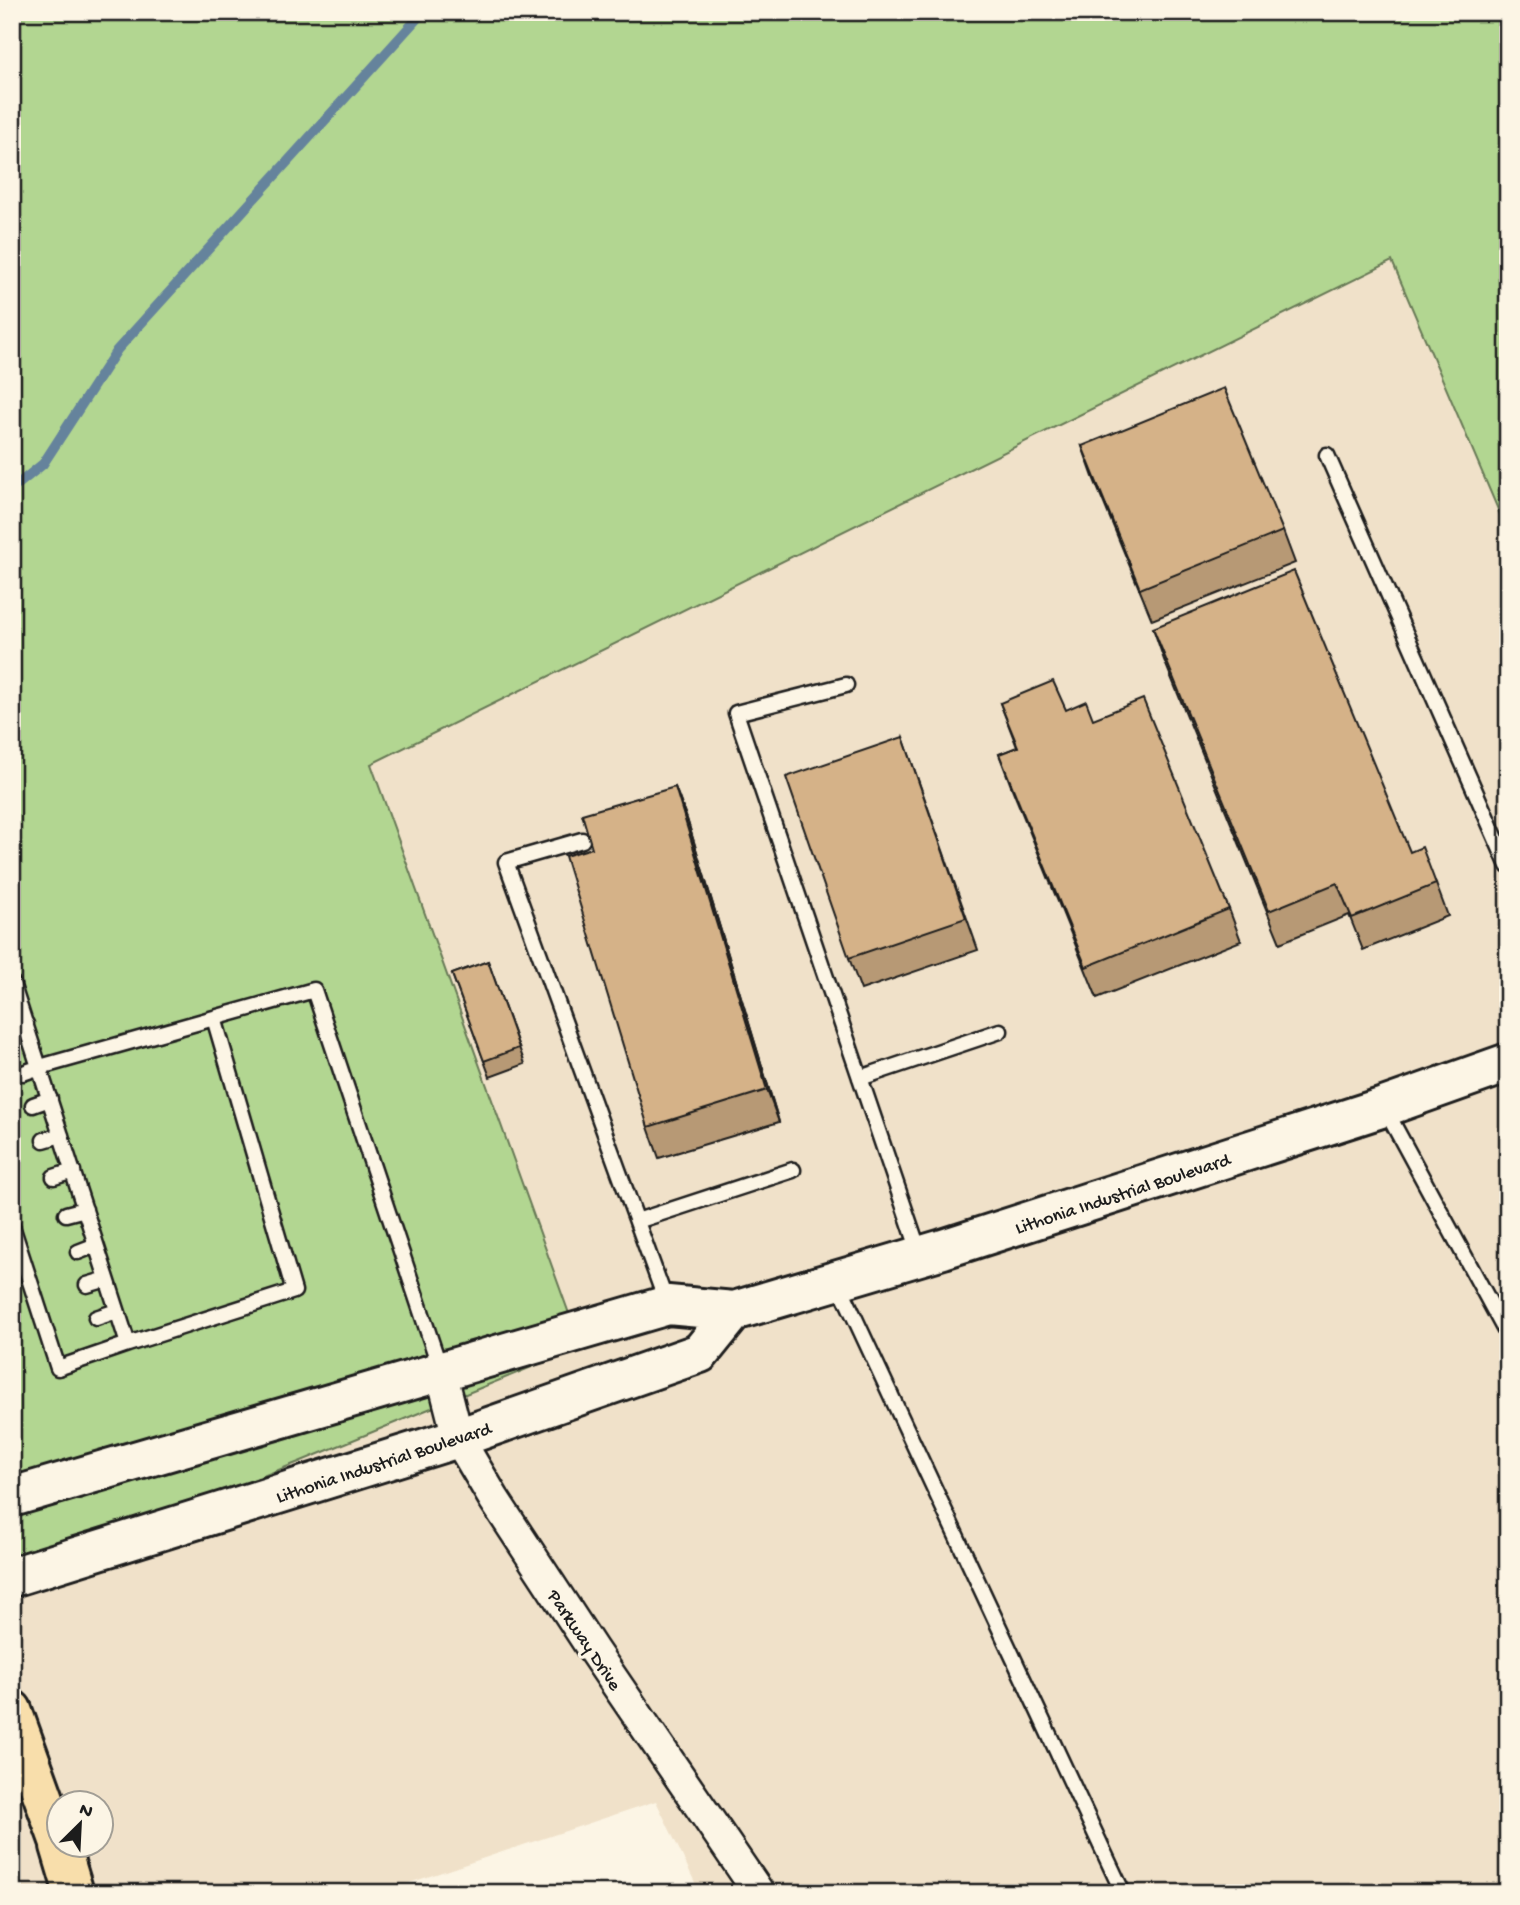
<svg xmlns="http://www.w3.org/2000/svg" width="1520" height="1905" viewBox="0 0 1520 1905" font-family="'Gochi Hand',sans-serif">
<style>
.built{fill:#f0e1c9;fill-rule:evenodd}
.green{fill:#b2d691;stroke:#677956;stroke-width:2}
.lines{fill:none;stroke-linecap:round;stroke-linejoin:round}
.stream{stroke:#65839c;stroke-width:10}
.lane-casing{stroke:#1c1c1c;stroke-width:19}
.street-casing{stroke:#1c1c1c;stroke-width:35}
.secondary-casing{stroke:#1c1c1c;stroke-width:44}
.primary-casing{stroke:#1c1c1c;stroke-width:44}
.lane{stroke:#fcf5e5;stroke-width:14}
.street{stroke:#fcf5e5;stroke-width:30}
.secondary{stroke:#fcf5e5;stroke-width:38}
.primary{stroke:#f8deab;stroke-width:38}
.wall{fill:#b79975;stroke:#1c1c1c;stroke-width:2}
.shaded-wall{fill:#957d5f;stroke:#1c1c1c;stroke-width:2}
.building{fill:#d5b288;stroke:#1c1c1c;stroke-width:2}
.labels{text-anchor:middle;stroke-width:6;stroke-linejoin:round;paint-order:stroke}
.street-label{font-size:19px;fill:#1c1c1c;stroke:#fcf5e5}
</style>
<rect width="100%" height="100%" fill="#fcf5e5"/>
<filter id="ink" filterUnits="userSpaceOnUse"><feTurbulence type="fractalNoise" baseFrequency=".0143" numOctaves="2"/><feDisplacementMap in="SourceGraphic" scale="14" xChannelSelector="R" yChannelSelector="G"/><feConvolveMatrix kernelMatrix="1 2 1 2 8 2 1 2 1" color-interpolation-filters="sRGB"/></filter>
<g filter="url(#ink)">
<path class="built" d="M1392,261L1508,533V1893H700L656,1801L379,1893H12V1574L299,1462L580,1347L371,764ZM60,1804H102V1846H60Z"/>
<path class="green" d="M12,12H1508V533L1392,261L371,764L581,1347L299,1462L12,1574Z"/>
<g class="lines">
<path class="stream" d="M12,489L43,464L117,350L423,12"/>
<defs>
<path id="lane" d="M1327,455L1508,866
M846,685L736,713L920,1254
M582,840L506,862L667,1304
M12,983L128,1344L294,1291L214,1018L40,1067L23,1073
M214,1018L314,990L441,1371
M12,1029L26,1024
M860,1078L1000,1031
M33,1105L50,1099
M1385,1109L1508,1336
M44,1140L61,1135
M54,1177L73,1171
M66,1214L85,1209
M637,1221L793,1170
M12,1226L58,1368L128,1344
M78,1252L96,1245
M838,1282L1123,1893
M87,1285L107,1279
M96,1318L117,1311"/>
<path id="street" d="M441,1371L458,1438L494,1499L593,1650L759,1893"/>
<path id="secondary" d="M12,1497L668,1305L734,1311L943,1249L1384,1107L1508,1063
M12,1577L458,1438L700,1353L734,1311"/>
<path id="primary" d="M12,1710L60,1843
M60,1846L74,1893"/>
</defs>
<use href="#lane" class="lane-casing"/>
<use href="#street" class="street-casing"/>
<use href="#secondary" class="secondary-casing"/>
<use href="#primary" class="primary-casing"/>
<use href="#lane" class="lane"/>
<use href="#street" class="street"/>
<use href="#secondary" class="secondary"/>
<use href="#primary" class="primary"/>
</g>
<path class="wall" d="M1082,446L1283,531L1295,563L1152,620L1093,477Z
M1153,628L1436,884L1448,916L1363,950L1349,915L1280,943L1164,660Z
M1000,703L1066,710L1093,719L1229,909L1241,941L1097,998L1011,786L999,754L1017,747Z
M903,737L978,950L861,990L849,958Z
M675,787L687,819L779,1122L659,1158L648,1127L592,848Z
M488,961L525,1064L490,1077L452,974Z"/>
<path class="shaded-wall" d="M675,787L687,819L779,1122L767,1090Z"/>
<path class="building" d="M1224,388L1283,531L1140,589L1082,446Z
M1294,571L1410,852L1422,847L1436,884L1352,918L1337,883L1269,911L1153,628Z
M1053,681L1066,710L1086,701L1093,719L1143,699L1229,909L1086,967L999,754L1018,747L1000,703Z
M903,737L966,918L849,958L786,777Z
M675,787L767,1090L648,1127L565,856L592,848L582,814Z
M488,961L519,1048L484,1061L452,974Z"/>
</g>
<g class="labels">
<g class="street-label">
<text transform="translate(1122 1192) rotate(-18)" y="7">Lithonia Industrial Boulevard</text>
<text transform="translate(383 1461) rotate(-18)" y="7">Lithonia Industrial Boulevard</text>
<text transform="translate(586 1639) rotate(56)" y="7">Parkway Drive</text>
</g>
</g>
<rect width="1520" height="1905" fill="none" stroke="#fcf5e5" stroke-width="42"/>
<rect x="21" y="21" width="1478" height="1863" fill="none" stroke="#1c1c1c" stroke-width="2.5" filter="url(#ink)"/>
<g transform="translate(80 1824) rotate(24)"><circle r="33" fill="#fcf5e5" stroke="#a29e95" stroke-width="2"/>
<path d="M0-5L12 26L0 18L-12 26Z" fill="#1c1c1c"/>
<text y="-10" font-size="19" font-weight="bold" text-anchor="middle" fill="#1c1c1c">N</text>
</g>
</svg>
